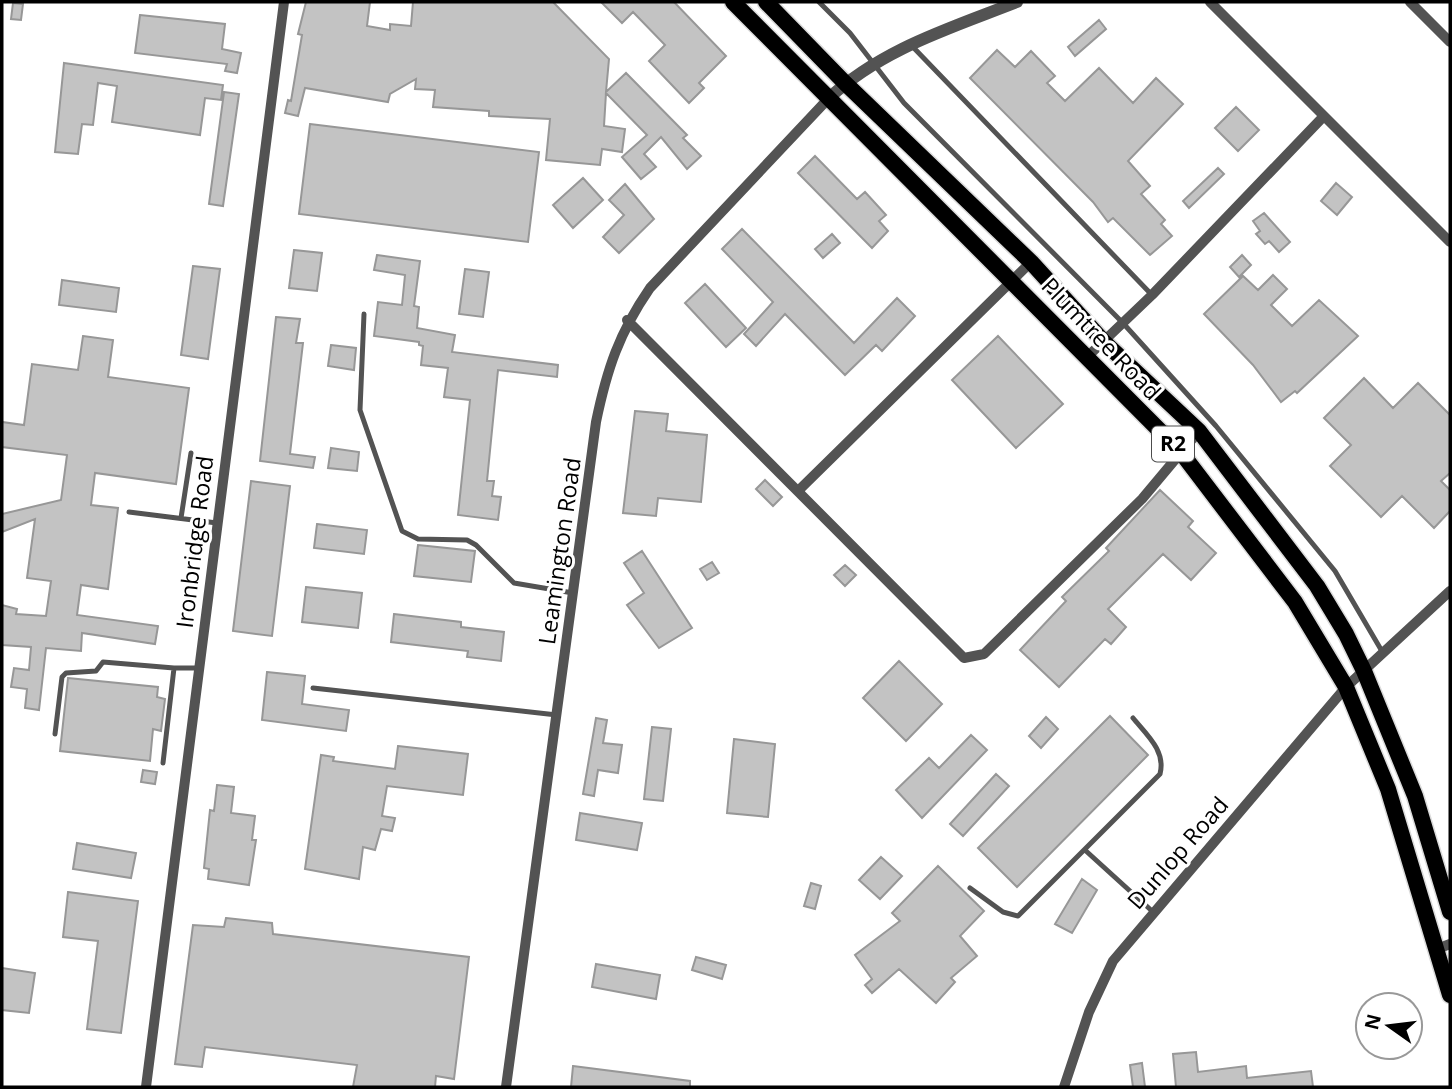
<svg xmlns="http://www.w3.org/2000/svg" width="1452" height="1089" viewBox="0 0 1452 1089" font-family="'Open Sans',sans-serif">
<style>
.building{fill:#c3c3c3;stroke:#979797;stroke-width:2}
.lines{fill:none;stroke-linecap:round;stroke-linejoin:round}
.trunk-casing{stroke:#dbdbdb;stroke-width:19}
.service{stroke:#535353;stroke-width:5}
.minor{stroke:#535353;stroke-width:10}
.tertiary{stroke:#535353;stroke-width:12}
.trunk{stroke:#000;stroke-width:16}
.labels{text-anchor:middle;stroke-width:6;stroke-linejoin:round;paint-order:stroke}
.shield{fill:#fff;stroke:#4c4c4c;stroke-width:2}
.shield-label{font-size:21px;font-weight:bold;fill:#000}
.street-label{font-size:23px;fill:#000;stroke:#fff}
</style>
<rect width="100%" height="100%" fill="#fff"/>
<path class="building" d="M306,2H370L367,26L390,30V24L411,26L413,2H553L609,59L606,92L626,73L687,135L683,138L701,156L687,169L661,137L644,154L656,167L641,179L622,157L647,135L606,93L604,126L625,129L622,152L602,149L600,165L546,160L550,119L489,116V111L433,107L435,90L415,89L416,79L390,94L388,102L305,88L298,116L285,113L288,100L291,101L302,35L298,34Z
M601,2H674L726,56L699,83L704,88L689,103L649,61L665,45L633,12L622,23Z
M13,3L23,4L21,20L11,19Z
M140,15L225,24L222,49L241,53L237,73L225,71L227,64L135,53Z
M1099,20L1106,29L1075,56L1068,47Z
M997,50L1015,67L1031,51L1055,76L1047,83L1065,101L1099,68L1133,103L1156,78L1183,104L1128,161L1150,186L1141,194L1165,220L1161,224L1172,236L1150,255L1113,218L1108,222L1093,202L970,78Z
M64,63L223,85L221,100L205,98L200,135L112,122L117,86L98,83L93,125L82,124L78,154L55,152Z
M224,92L239,94L223,206L209,204Z
M1236,107L1259,130L1238,151L1215,128Z
M310,124L539,152L528,242L299,214Z
M815,156L857,199L865,192L886,215L879,221L888,231L872,248L798,173Z
M1218,168L1224,174L1189,208L1183,201Z
M583,178L603,200L573,228L553,205Z
M1336,183L1352,197L1337,215L1321,201Z
M625,184L654,219L619,253L603,237L624,215L609,200Z
M1264,213L1290,242L1279,252L1269,241L1265,244L1256,234L1260,231L1253,221Z
M742,229L854,343L897,298L915,316L882,351L876,345L845,375L785,314L756,346L744,334L773,302L722,249Z
M832,234L840,243L823,258L815,249Z
M294,250L322,253L317,291L289,288Z
M377,255L420,261L414,306L419,307L417,328L455,335L452,352L558,365L557,377L498,370L487,481H494L492,496L501,497L498,520L458,515L470,400L444,397L448,368L421,365L423,346L419,345V342L374,336L378,302L402,305L405,275L374,270Z
M1242,255L1251,265L1239,277L1230,267Z
M193,266L220,269L208,359L181,355Z
M465,269L489,272L483,317L459,314Z
M1273,275L1287,289L1271,305L1292,326L1319,300L1358,336L1297,393L1295,391L1281,402L1253,365L1204,314L1243,276L1258,290Z
M62,280L119,288L116,312L59,305Z
M705,284L746,328L726,347L685,303Z
M276,317L300,319L296,343H303L290,454L315,457L313,468L260,461Z
M83,336L113,340L108,377L189,388L176,484L95,473L91,505L118,508L108,589L81,585L77,615L158,626L155,644L82,633L81,651L46,648L39,710L25,708L27,689L11,687L14,668L29,670L31,647L2,645V605L17,609L16,614L46,616L51,581L27,578L35,519L2,532V514L61,500L67,455L2,447V422L24,425L32,364L78,370Z
M998,336L1063,404L1016,448L952,380Z
M331,345L356,348L354,370L328,366Z
M1364,378L1393,408L1418,383L1450,415V473L1441,481L1450,490V511L1434,528L1402,496L1381,517L1330,466L1351,445L1324,418Z
M635,411L668,414L666,431L707,435L701,502L658,498L656,516L623,513Z
M331,448L359,452L357,471L328,468Z
M765,480L782,497L773,506L756,489Z
M251,481L290,486L272,636L233,631Z
M1160,490L1193,521L1188,527L1216,553L1191,580L1163,554L1108,609L1126,627L1111,644L1105,639L1059,687L1020,650L1066,601L1062,597L1109,551L1106,548Z
M317,524L367,530L364,554L314,548Z
M418,545L475,551L471,582L414,576Z
M642,551L692,628L659,648L627,605L644,593L624,563Z
M712,562L719,573L707,580L700,569Z
M845,565L856,575L845,586L834,575Z
M306,587L362,593L358,628L302,622Z
M394,614L461,622V627L504,632L501,661L467,657L468,651L391,642Z
M899,661L942,704L906,741L863,698Z
M267,672L305,676L302,704L349,710L346,731L262,720Z
M68,678L158,687L157,697L165,699L161,731L153,729L150,761L60,751Z
M1110,716L1148,755L1017,887L978,848Z
M1046,717L1058,729L1041,748L1029,736Z
M596,718L607,720L603,743L622,745L618,773L598,770L594,796L583,794Z
M652,727L671,729L663,801L644,799Z
M971,735L987,750L922,818L896,790L929,758L939,768Z
M734,739L775,744L768,817L727,813Z
M398,746L468,754L463,795L387,786L382,816L395,818L392,831L381,829L375,850L363,847L359,879L305,869L321,755L334,757L333,761L395,769Z
M143,770L157,772L155,784L141,782Z
M996,774L1009,786L963,836L950,824Z
M217,785L234,787L231,813L255,816L252,840H256L249,885L208,879L209,869L204,868L210,810L214,811Z
M580,813L642,823L637,850L576,840Z
M77,843L136,853L131,878L73,869Z
M881,857L902,876L880,899L859,880Z
M938,866L984,911L960,936L977,956L951,978L955,982L936,1003L899,969L872,993L865,985L872,979L855,955L900,921L892,913Z
M1082,879L1097,890L1072,933L1055,924Z
M811,883L821,886L815,909L804,906Z
M68,892L138,901L121,1033L87,1029L98,941L63,937Z
M226,918L272,923L273,934L469,957L454,1079L436,1076L435,1087H353L357,1065L205,1047L202,1067L175,1064L193,925L224,927Z
M696,957L726,965L722,979L692,970Z
M596,964L660,975L656,999L592,987Z
M2,968L35,973L29,1013L2,1010Z
M1196,1052L1198,1072L1246,1066L1247,1078L1311,1071L1313,1087H1176L1173,1054Z
M1142,1063L1145,1087H1133L1130,1065Z
M573,1066L690,1081V1087H571Z"/>
<g class="lines">
<defs>
<path id="trunk" d="M733,2L1180,451L1295,602L1346,687L1388,789L1450,995
M766,2L845,83L1031,262L1103,341L1199,431L1317,586L1346,634L1364,671L1415,796L1450,912"/>
</defs>
<use href="#trunk" class="trunk-casing"/>
<path class="service" d="M819,2L850,33L904,103L1122,322L1216,426L1335,571L1383,653
M911,45L1152,295
M364,314L360,410L402,531L418,539L467,540L476,545L514,583L573,593
M129,512L217,523
M181,518L191,453
M313,688L557,715
M55,734L62,677L66,673L96,671L103,662L174,668
M163,763L174,668H199
M1086,851L1152,911
M970,888L1003,912L1018,916L1160,774C1166,751 1147,735 1133,718"/>
<path class="minor" d="M1210,2L1450,242
M1410,2L1450,42
M627,320L964,658L984,654L1142,499L1199,431
M1086,358L1152,295L1323,117
M799,490L1031,262
M1437,949L1450,944
M146,1087L284,2
M506,1087L596,422C607,369 619,333 650,288L828,99
M1064,1087L1089,1012L1113,961L1346,687L1450,591"/>
<path class="tertiary" d="M828,99C881,49 951,28 1017,2"/>
<use href="#trunk" class="trunk"/>
</g>
<g class="labels">
<rect class="shield" x="1152" y="426.5" width="42" height="35" rx="5"/>
<g class="shield-label">
<text x="1173" y="451">R2</text>
</g>
<g class="street-label">
<text transform="translate(1101 339) rotate(46)" y="8">Plumtree Road</text>
<text transform="translate(195 542) rotate(-83)" y="8">Ironbridge Road</text>
<text transform="translate(560 551) rotate(-82)" y="8">Leamington Road</text>
<text transform="translate(1178 853) rotate(-49)" y="8">Dunlop Road</text>
</g>
</g>
<rect width="1452" height="1089" fill="none" stroke="#000000" stroke-width="7"/>
<g transform="translate(1389 1026) rotate(284)"><circle r="33" fill="#ffffff" stroke="#999999" stroke-width="2"/>
<path d="M0-5L12 26L0 18L-12 26Z" fill="#000000"/>
<text y="-10" font-size="19" font-weight="bold" text-anchor="middle" fill="#000000">N</text>
</g>
</svg>
